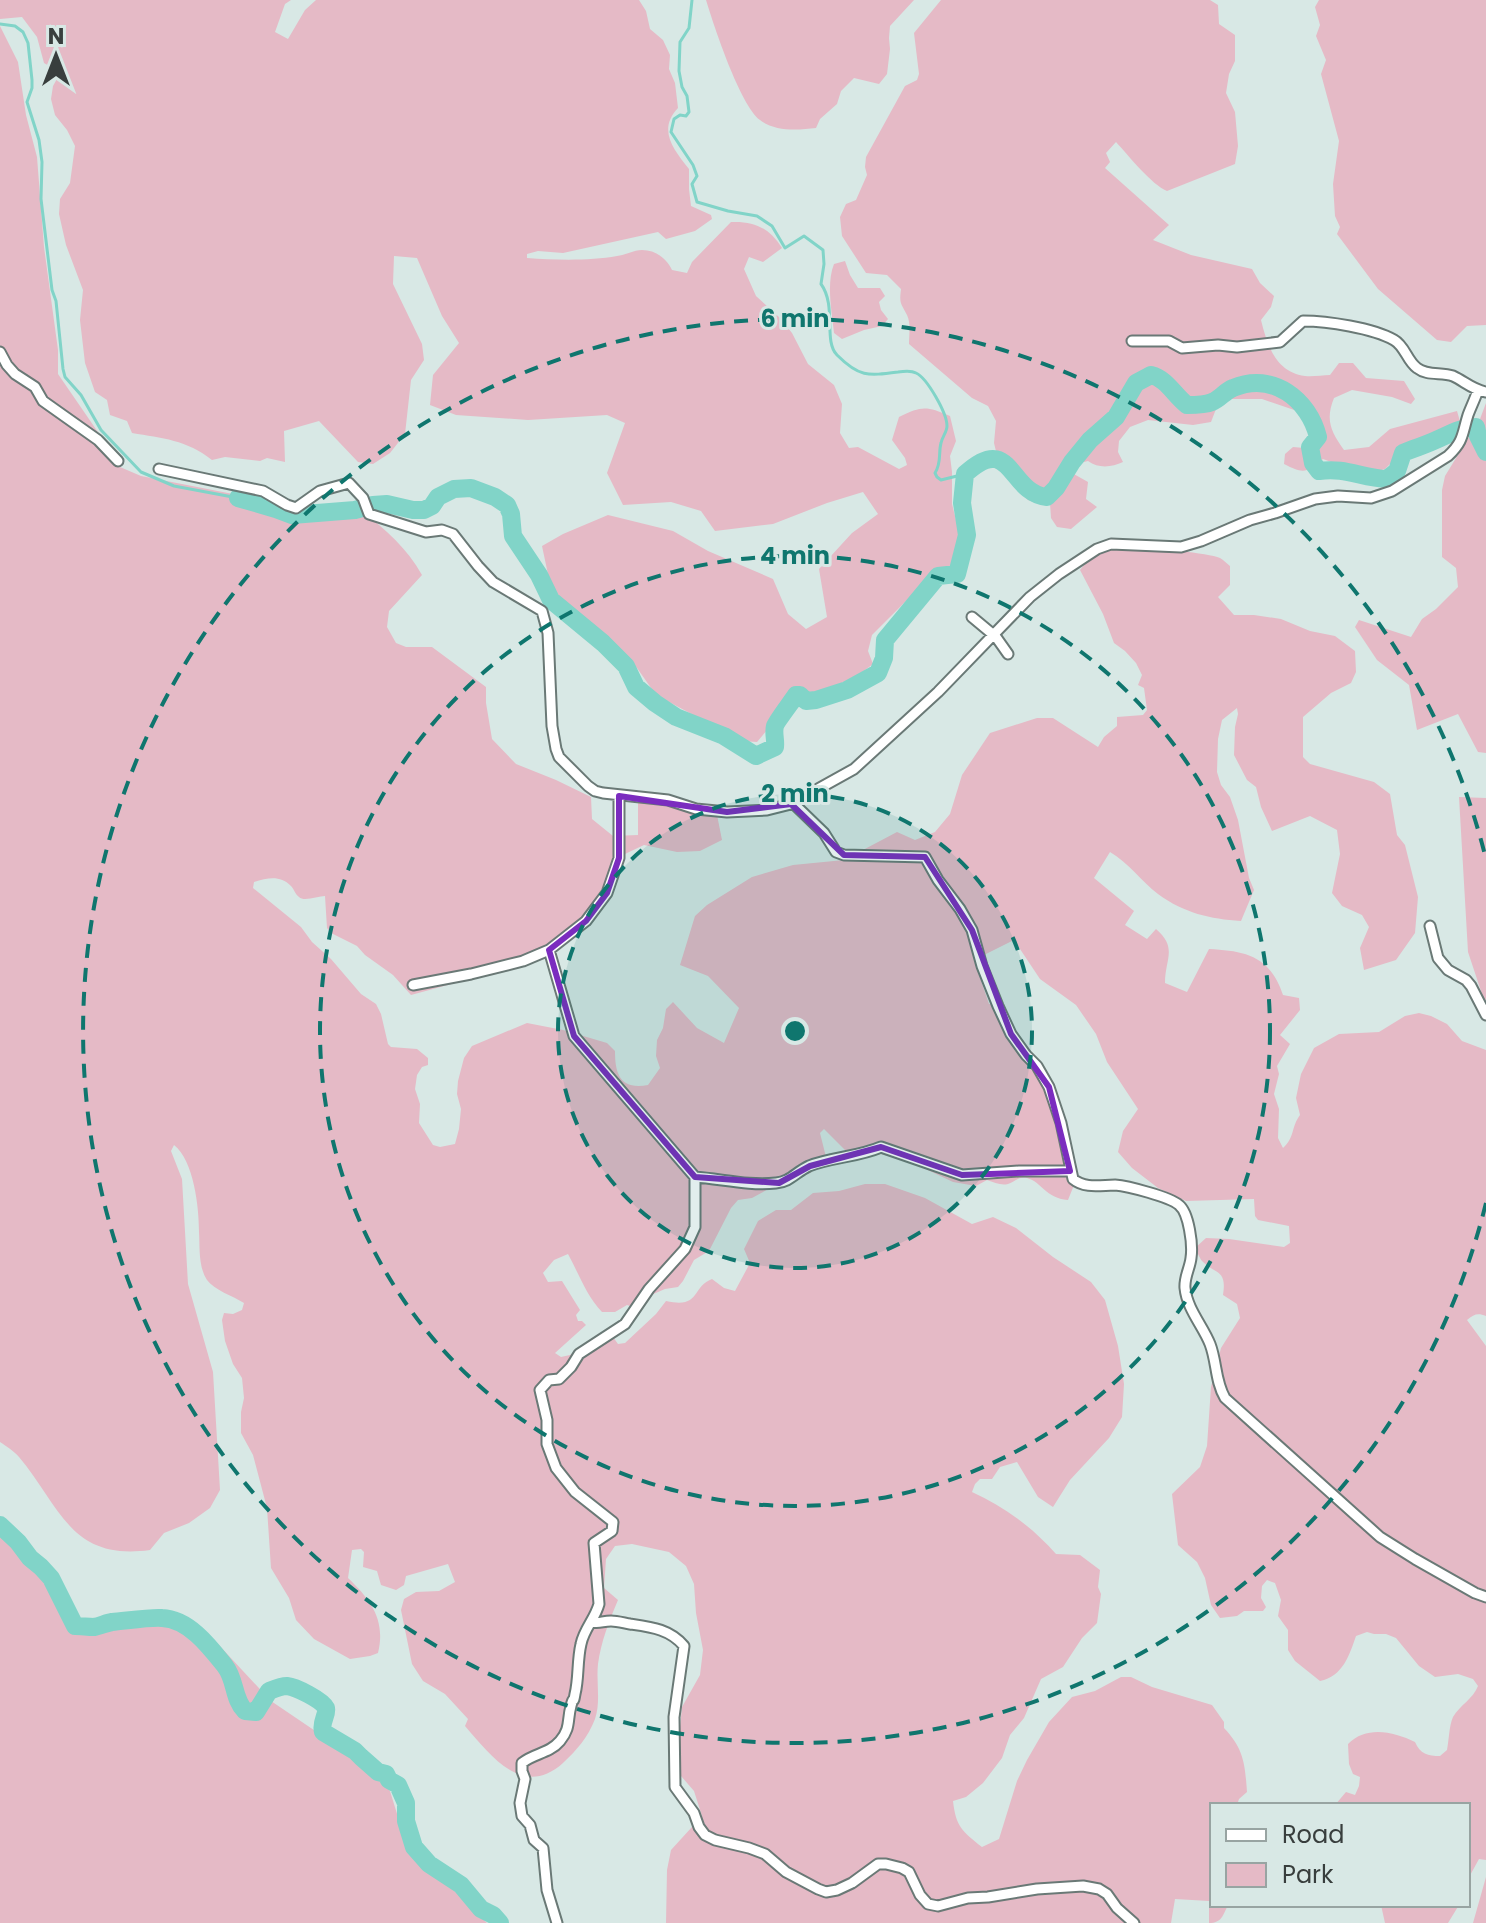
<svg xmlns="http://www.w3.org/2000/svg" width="1486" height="1923" viewBox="0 0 1486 1923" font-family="Poppins,sans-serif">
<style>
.green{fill:#e5bac6}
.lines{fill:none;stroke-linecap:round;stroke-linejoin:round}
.stream{stroke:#81d4c8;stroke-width:3}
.river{stroke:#81d4c8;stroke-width:18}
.street-casing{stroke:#6a7976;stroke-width:13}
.street{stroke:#fff;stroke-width:9}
.marked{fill:none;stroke:#7b2cbf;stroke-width:6;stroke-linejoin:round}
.ring{fill:none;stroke:#0f766e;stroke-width:4;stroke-dasharray:14 10}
.centre{fill:#0f766e;stroke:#d8e8e5;stroke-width:4}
.ring-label{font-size:24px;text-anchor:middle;font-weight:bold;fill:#0f766e;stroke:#d8e8e5;stroke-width:6;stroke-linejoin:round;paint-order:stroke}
</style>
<rect width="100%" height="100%" fill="#d8e8e5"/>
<path class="green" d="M0,0H291L285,4L275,32L288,39L305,10L316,0H639L646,11L650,29L663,40L670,55L669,69L675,83L678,108C657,130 674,150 689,169V189L691,206L711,215L712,219L695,231L666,239L658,232L563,253L538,251L527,254V258C555,260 590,261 617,256C625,255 634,250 642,250C656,250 667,259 672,270L687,273L692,262L731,222C755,221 769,228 782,248L763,262L749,257L744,269L756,296L780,318L792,333L808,364L834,385L842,404L840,433L849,448L858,447L899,469L907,465L905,458L892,440L899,417C922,406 926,406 950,416L956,441L950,456L952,472V504L961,540L954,563L926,581L872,635L868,651L873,664L861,673L824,692H806L785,698L768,729L757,742L742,741L656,695L637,668L563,603L549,579L542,546L563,534L608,515L673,531L708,551L773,579L788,614L806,629L827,617L819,569L852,533L878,514L863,492L827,503L773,524L715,531L701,511L671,502L623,505L607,473L625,423L607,415L528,420L456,415L430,405L433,375L459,343L442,316L417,258L394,256L393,284L422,344L424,360L411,380L405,434L390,453L373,464L358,462L319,421L284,431L285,462L267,458L260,461L225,457L212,460C187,440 162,438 132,433L127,421L110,415L107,400L95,392L85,363L80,320L83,290L66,245L59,214L60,199L70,183L75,146L67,130L55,115L51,99L53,86L58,77L56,70L44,63L37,37L22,17L0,19Z
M706,0H914L890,26L889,38L890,49L887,74L879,84L854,78L841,91L837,104L820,119L816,128C798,130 776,132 760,120C740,105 714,26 706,0Z
M941,0H1210L1218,5L1219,24L1235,35V61L1229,74L1226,93L1235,112L1238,146L1235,164L1167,191C1152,185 1128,155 1116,142L1106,153L1110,162L1105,168L1169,225L1153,240L1191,255L1252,269L1260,283L1274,296L1271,307L1261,320C1267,344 1275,372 1305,376C1313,377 1322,375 1330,375L1339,363H1353L1366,378L1404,381L1415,399L1411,404L1392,397L1352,390L1334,398C1325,420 1331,432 1344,450L1369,447L1390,429L1457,411L1461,425L1457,436L1418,454L1397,457L1385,469L1375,472L1350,469L1323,459C1306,473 1304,474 1284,464L1285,454L1293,447L1316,449L1320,441L1318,431L1303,413L1262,399H1231L1216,409L1211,422L1193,425L1148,420L1130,427L1119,441L1118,452L1123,462C1112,467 1099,469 1088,461L1076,464L1072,473L1088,482L1086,499L1097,507L1071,529L1057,527L1051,518L1050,503L1040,504L1028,500L1001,472L994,443L996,421L988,406L972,398L909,344C909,335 911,323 907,315C901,303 899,304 901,289L887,275L866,273L842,236L840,217L846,204L856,200L867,175L865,167L866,157L905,86L917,80L919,74L914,33Z
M1319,0H1486V325L1467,326L1451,342L1437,340L1378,289L1337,234L1340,227L1335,216L1333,184L1339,141L1321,74L1326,60L1316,36L1320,25L1315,7Z
M0,26L18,62L26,115L37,157L44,247L58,350V374L102,438L109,460L120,467L141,476L238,495L284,517L362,511C386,530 407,548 422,575L389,611L387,627L396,643L406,647H432L486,687V703L492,739L516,764L556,780L591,797L592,819L613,836L638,835V799L695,812L717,815L722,840L700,851L677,852L644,845L627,853L616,860L608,879L584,919L538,952L488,974L411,995L393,975L365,955L357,946L331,933L327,928L325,896C318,896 304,902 299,897C295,894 294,889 291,886C280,875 268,878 254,882L253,888L301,927L312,942L331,959L361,994L376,1004L381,1014L388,1044L391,1047L417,1049L428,1058V1065L422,1067L417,1075L415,1089L420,1104L419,1123L433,1145L440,1147L455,1144L459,1129L461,1109L457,1094L458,1081L464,1058L472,1046L527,1023L563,1030L607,1043L615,1051C615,1074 620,1090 648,1085L660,1068L656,1056L657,1040L663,1028L666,1009L673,1002L697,1028L724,1043L739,1008L708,976L680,965L695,916L707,905L752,877L793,865L844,860L897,832L915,840L935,832L950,814L962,775L990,733L1037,718H1053L1098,747L1104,737L1117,726V717L1143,715L1147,710L1144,688L1138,685L1142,675L1136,663L1125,651L1114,643L1103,614L1080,570C1088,560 1098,552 1111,549C1126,545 1205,552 1220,558C1224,560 1226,563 1230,566V585L1218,597L1234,615H1254L1281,619L1310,631L1335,636L1355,651L1356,672L1351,683L1331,693L1303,717V757L1310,764L1374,782L1390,794L1397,835L1405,845L1418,897L1415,933L1396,960L1364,970L1360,948L1369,927L1362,915L1342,906L1332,893L1340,854L1337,830L1310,816L1272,831L1261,807L1256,787L1247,780L1234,755L1235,727L1238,714L1237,708L1222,720L1218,739L1217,772L1221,785L1230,797L1238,820L1249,878L1254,890L1241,921C1210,919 1184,913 1158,894C1141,881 1129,863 1110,852L1094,878L1134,911L1125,925L1147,939L1156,929C1178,948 1165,959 1165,983L1187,992L1209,949C1246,951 1270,956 1283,995L1299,998L1300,1010L1280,1035L1290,1044L1277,1066L1279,1074L1274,1094L1279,1109L1278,1138L1283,1148C1295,1137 1291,1127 1300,1115L1296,1098L1301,1074L1314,1048L1339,1034L1379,1032L1405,1016L1419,1013L1431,1016L1447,1024L1462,1041L1486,1050V1316C1478,1313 1474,1314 1467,1320L1486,1346V1860L1479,1859L1468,1879V1805H1335L1346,1792L1355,1795L1359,1786L1360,1777L1353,1774L1349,1764L1348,1744C1367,1725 1394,1732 1415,1742C1420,1754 1428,1756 1440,1756L1447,1750C1449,1740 1449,1726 1453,1717C1460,1705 1473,1699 1478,1686L1473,1679L1458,1674L1435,1677L1419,1666L1396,1638L1386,1634H1374L1367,1632L1356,1636C1349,1656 1343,1676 1320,1681L1295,1661L1288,1650V1630L1278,1616L1281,1600L1275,1583L1267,1580L1262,1586L1261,1598L1266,1607L1263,1611H1244L1237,1616L1220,1618L1211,1605L1205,1578L1197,1562L1178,1545L1172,1494L1200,1467L1207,1446L1211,1387L1221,1348L1240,1318L1237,1304L1223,1295C1227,1269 1216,1275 1202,1261C1200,1259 1197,1251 1195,1248L1206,1238L1229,1239L1284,1247L1290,1243L1289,1226L1258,1220L1255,1216L1254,1199L1186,1201L1158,1188L1132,1168L1118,1152L1123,1131L1138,1109L1107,1062L1096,1034L1076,1005L1040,979L1014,940L974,960L989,1004H992L1011,1041L1028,1061L1042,1083L1056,1121L1074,1185L1068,1200C1045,1198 1042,1182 1027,1178C1019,1176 1014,1182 1008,1184C1001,1186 994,1182 987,1180L976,1186L953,1182L913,1163L881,1154L867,1157L849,1154L824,1129L820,1133L826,1157L818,1167L810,1173L798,1178L793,1182L785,1185L774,1186L752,1198L738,1200L731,1208L709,1251L694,1260L683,1281L678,1287L665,1289L651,1295L640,1309L627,1305L615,1312H602C586,1295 579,1274 568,1254L554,1260L543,1273L548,1282L562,1281L580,1310L576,1315L578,1321H582L586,1325L555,1353L561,1357L570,1355L602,1334L613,1337L618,1344L625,1343L656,1314L666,1301C701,1309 691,1287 712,1279L724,1288L735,1291L750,1263L744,1249L758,1221L776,1210H791L813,1193L839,1191L865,1184H885L925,1198L972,1224L993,1217L1016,1228L1053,1257L1091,1282L1105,1300L1118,1346L1124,1384L1122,1417L1109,1438L1070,1480L1053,1507L1038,1497L1017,1462L1000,1467L992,1479H980L975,1484L972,1492C1005,1507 1032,1527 1056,1554L1080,1555L1100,1570L1098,1587L1101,1594L1097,1623L1082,1638L1063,1667L1041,1679L1024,1718L1010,1735L1002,1758L983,1783L966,1797L953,1801C956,1827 962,1831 982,1847L999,1839L1017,1781L1027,1760L1049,1722L1072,1697L1095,1691L1121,1677H1131L1152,1687L1212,1705L1224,1722V1728C1244,1749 1245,1764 1247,1792L1239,1799L1237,1805H1212V1905H1228C1223,1915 1222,1923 1209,1923V1901L1175,1899L1171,1923H666L667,1870L671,1850L702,1816L694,1791L681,1776L678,1747L682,1707L700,1675L703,1650L696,1613L694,1584L686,1566L669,1552L632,1544L615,1546L606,1559L604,1588L618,1600C609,1621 601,1642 598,1664C596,1683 601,1701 595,1719C588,1737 577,1750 563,1763C523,1799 491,1756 465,1726L468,1719L445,1694L423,1681L412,1664L401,1610L404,1599L416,1592L439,1591L455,1582L448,1564L406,1576L404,1585L396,1590L381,1585L377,1571L363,1567L364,1552L361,1549L352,1550L348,1578C371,1600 386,1620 378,1653L370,1656L350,1659L314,1639L296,1620L289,1598L271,1568L267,1508L253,1455L241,1433V1412L244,1398L242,1378L233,1364L225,1341L222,1320L224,1313L233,1314L242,1310L244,1303C233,1296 214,1290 207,1280C198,1266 200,1247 199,1232C199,1207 194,1161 174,1145L171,1151L182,1179L188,1284L213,1372L220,1490L210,1508L189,1523L164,1533L150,1550C70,1561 61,1507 19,1457C14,1451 6,1446 0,1442Z
M845,261L850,275L858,288H880L885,296L879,302L881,310L888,319L882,326L864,330L842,339L834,333C832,312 826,284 834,264Z
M1486,403V753L1478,752L1458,714L1417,730L1409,685L1377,660L1355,627L1359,620L1411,637L1422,619L1436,609L1458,587L1456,568L1442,557V490L1445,476L1480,419Z
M1459,797L1486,798V1000L1483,997L1468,952Z
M0,1524L46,1579L64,1612L96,1627L186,1620L216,1642L271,1701L370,1768L390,1791L406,1843L487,1923H0Z
M1486,1877V1923H1473Z
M1381,1905H1459L1448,1923H1385Z"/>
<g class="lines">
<path class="stream" d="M692,0L689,28L680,42L679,71L682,87L687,96L689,112L686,116L680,115L674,119L671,132L693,165L697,176L692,184L697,202L728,211L757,216L772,226L785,248L804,236L823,250L824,264L821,284C837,306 823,341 837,355C859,377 867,376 898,372C904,371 911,370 916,373C927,378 947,413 947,426C947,432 942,437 941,443C938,454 942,462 935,473L937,477L941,480L965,474
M0,24L15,26L23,32L28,43L32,80V88L27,102L39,140L42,162L41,199L52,290L56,301L63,369L65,377L81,395L101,430L141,472L174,486L238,498"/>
<path class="river" d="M238,498L276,509L292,515L355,510L373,505L387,504L413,510H424L432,506L438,497L454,489L471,488L495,497L507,505L511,514L513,536L539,575L551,600L603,643L626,666L636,687L655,703L676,717L724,736L756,756L775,747C776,740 773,733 775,726C776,722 793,700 796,695H800L806,701L816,700L847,690L878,673L884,658L885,640L938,576L957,574L967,535L962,503L965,474C1012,431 1008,493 1047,497L1056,488L1072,462L1090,440L1116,417L1136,383L1151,375C1167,379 1174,395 1187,405C1195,405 1205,405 1212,402C1220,399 1225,391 1233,388C1273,371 1309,400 1318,437L1310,447L1313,463L1319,471C1345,467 1362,478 1387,479L1397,471L1403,453C1414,448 1426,445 1436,440C1450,434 1461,427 1476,427L1478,436L1486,452
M0,1525L18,1542L30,1558L41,1567L51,1578L75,1626C81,1626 88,1627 94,1627C100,1626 106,1623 112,1622C125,1621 150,1617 162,1618C189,1619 210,1647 225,1666C236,1680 233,1699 245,1711L256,1712L269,1691C274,1689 281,1686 287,1686C296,1687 322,1700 326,1708C328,1714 320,1722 323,1732L355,1751L361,1757L378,1772L386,1774L389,1780L398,1785L406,1803V1821L414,1847L429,1864L461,1885L481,1909L493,1915L500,1923"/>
<defs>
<path id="street" d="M1132,341H1169L1182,348L1218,345L1237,347L1280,342L1303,321C1327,321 1373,328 1394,340C1405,346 1407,361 1417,368C1427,376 1441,372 1453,376C1464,381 1473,390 1486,392
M0,352L7,365L15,374L35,387L43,401L98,440L118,461
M159,469L263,491L287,505L296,508L320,491L349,483L363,498L369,514L426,532L442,530L453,534L478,566L493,582L542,611L548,633L552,726L556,749L559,757L588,786L595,791L603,793L668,800L696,809L727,812L767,810L791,804L854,769L938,692L1030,597L1059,574L1097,549L1111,544L1181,547L1201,541L1250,520L1275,513L1315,499L1338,496L1371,498L1392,491L1448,456C1464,441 1462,434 1468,415C1471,407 1475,399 1478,390
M972,617L996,637L1008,654
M793,803L824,833L836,852L844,855L925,857L938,880L960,909L972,930L982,966L998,1006L1011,1034L1026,1055L1037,1066L1049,1087L1061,1123L1073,1179C1085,1189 1101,1185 1115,1185C1128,1186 1170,1197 1179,1205C1189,1213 1193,1245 1191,1258C1190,1268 1184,1277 1185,1288C1187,1309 1203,1326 1210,1344C1217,1362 1215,1381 1225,1398L1380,1537L1415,1559L1475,1593L1486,1597
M1430,926L1438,958L1448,970L1466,980L1471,986L1486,1015
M549,950L574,1036L695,1177C722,1179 749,1186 776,1183C790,1182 796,1172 809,1166C832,1157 858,1157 881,1147L962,1175L1019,1171H1070
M413,985L471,974L523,961L549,950L586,921L607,893L619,858V796
M591,1622C600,1624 602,1621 611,1621C617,1621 624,1623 630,1624C651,1627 670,1629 684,1646L674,1717L675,1787L694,1813L699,1827L705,1835L715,1840L749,1848L765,1854L786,1872L818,1889L826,1892L837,1890L852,1883L878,1864H886L902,1868L909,1872L920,1895L928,1904L938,1906L968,1898L988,1897L1037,1889L1083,1886L1099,1889L1107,1894L1117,1908L1134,1923
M557,1923L547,1890L543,1848L534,1840L530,1825L522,1816L520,1803L525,1779L522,1771V1763C534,1753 549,1754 560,1741C571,1728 567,1720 571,1706C574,1694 573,1706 575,1694C579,1678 577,1661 581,1644C584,1629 595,1619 599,1604L594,1543L612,1531L613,1522L575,1492L556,1468L547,1444V1420L540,1390L549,1380L559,1379L571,1367L579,1354L625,1324L649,1289L685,1249L695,1227V1177"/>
</defs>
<use href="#street" class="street-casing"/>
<use href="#street" class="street"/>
</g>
<path class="marked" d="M619,796L727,812L791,804L844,855L925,857L972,930L1011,1034L1049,1087L1070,1171L962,1175L881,1147L810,1166L779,1183L695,1177L574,1036L549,950L586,921L607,893L619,858Z"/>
<circle cx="795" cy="1031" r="237" fill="#0f766e" fill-opacity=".12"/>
<g class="ring">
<circle cx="795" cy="1031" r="237"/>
<circle cx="795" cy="1031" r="475"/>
<path d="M1486 1203A712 712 0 1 1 1486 859"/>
</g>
<circle cx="795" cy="1031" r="12" class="centre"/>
<g class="ring-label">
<text x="795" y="327">6 min</text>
<text x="795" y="564">4 min</text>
<text x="795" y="802">2 min</text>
</g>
<rect x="1210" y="1803" width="260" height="104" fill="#d8e8e5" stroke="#98a4a2" stroke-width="2"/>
<rect x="1226" y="1829" width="40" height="12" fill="#ffffff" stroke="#98a4a2" stroke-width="2"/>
<text x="1282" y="1843" font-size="24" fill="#383e3d">Road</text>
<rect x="1226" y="1863" width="40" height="24" fill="#e5bac6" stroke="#98a4a2" stroke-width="2"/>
<text x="1282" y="1883" font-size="24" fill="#383e3d">Park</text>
<g transform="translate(56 56)" stroke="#d8e8e5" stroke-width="6" paint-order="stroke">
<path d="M0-6L14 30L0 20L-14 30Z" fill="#383e3d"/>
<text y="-12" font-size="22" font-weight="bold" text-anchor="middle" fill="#383e3d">N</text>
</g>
</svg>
